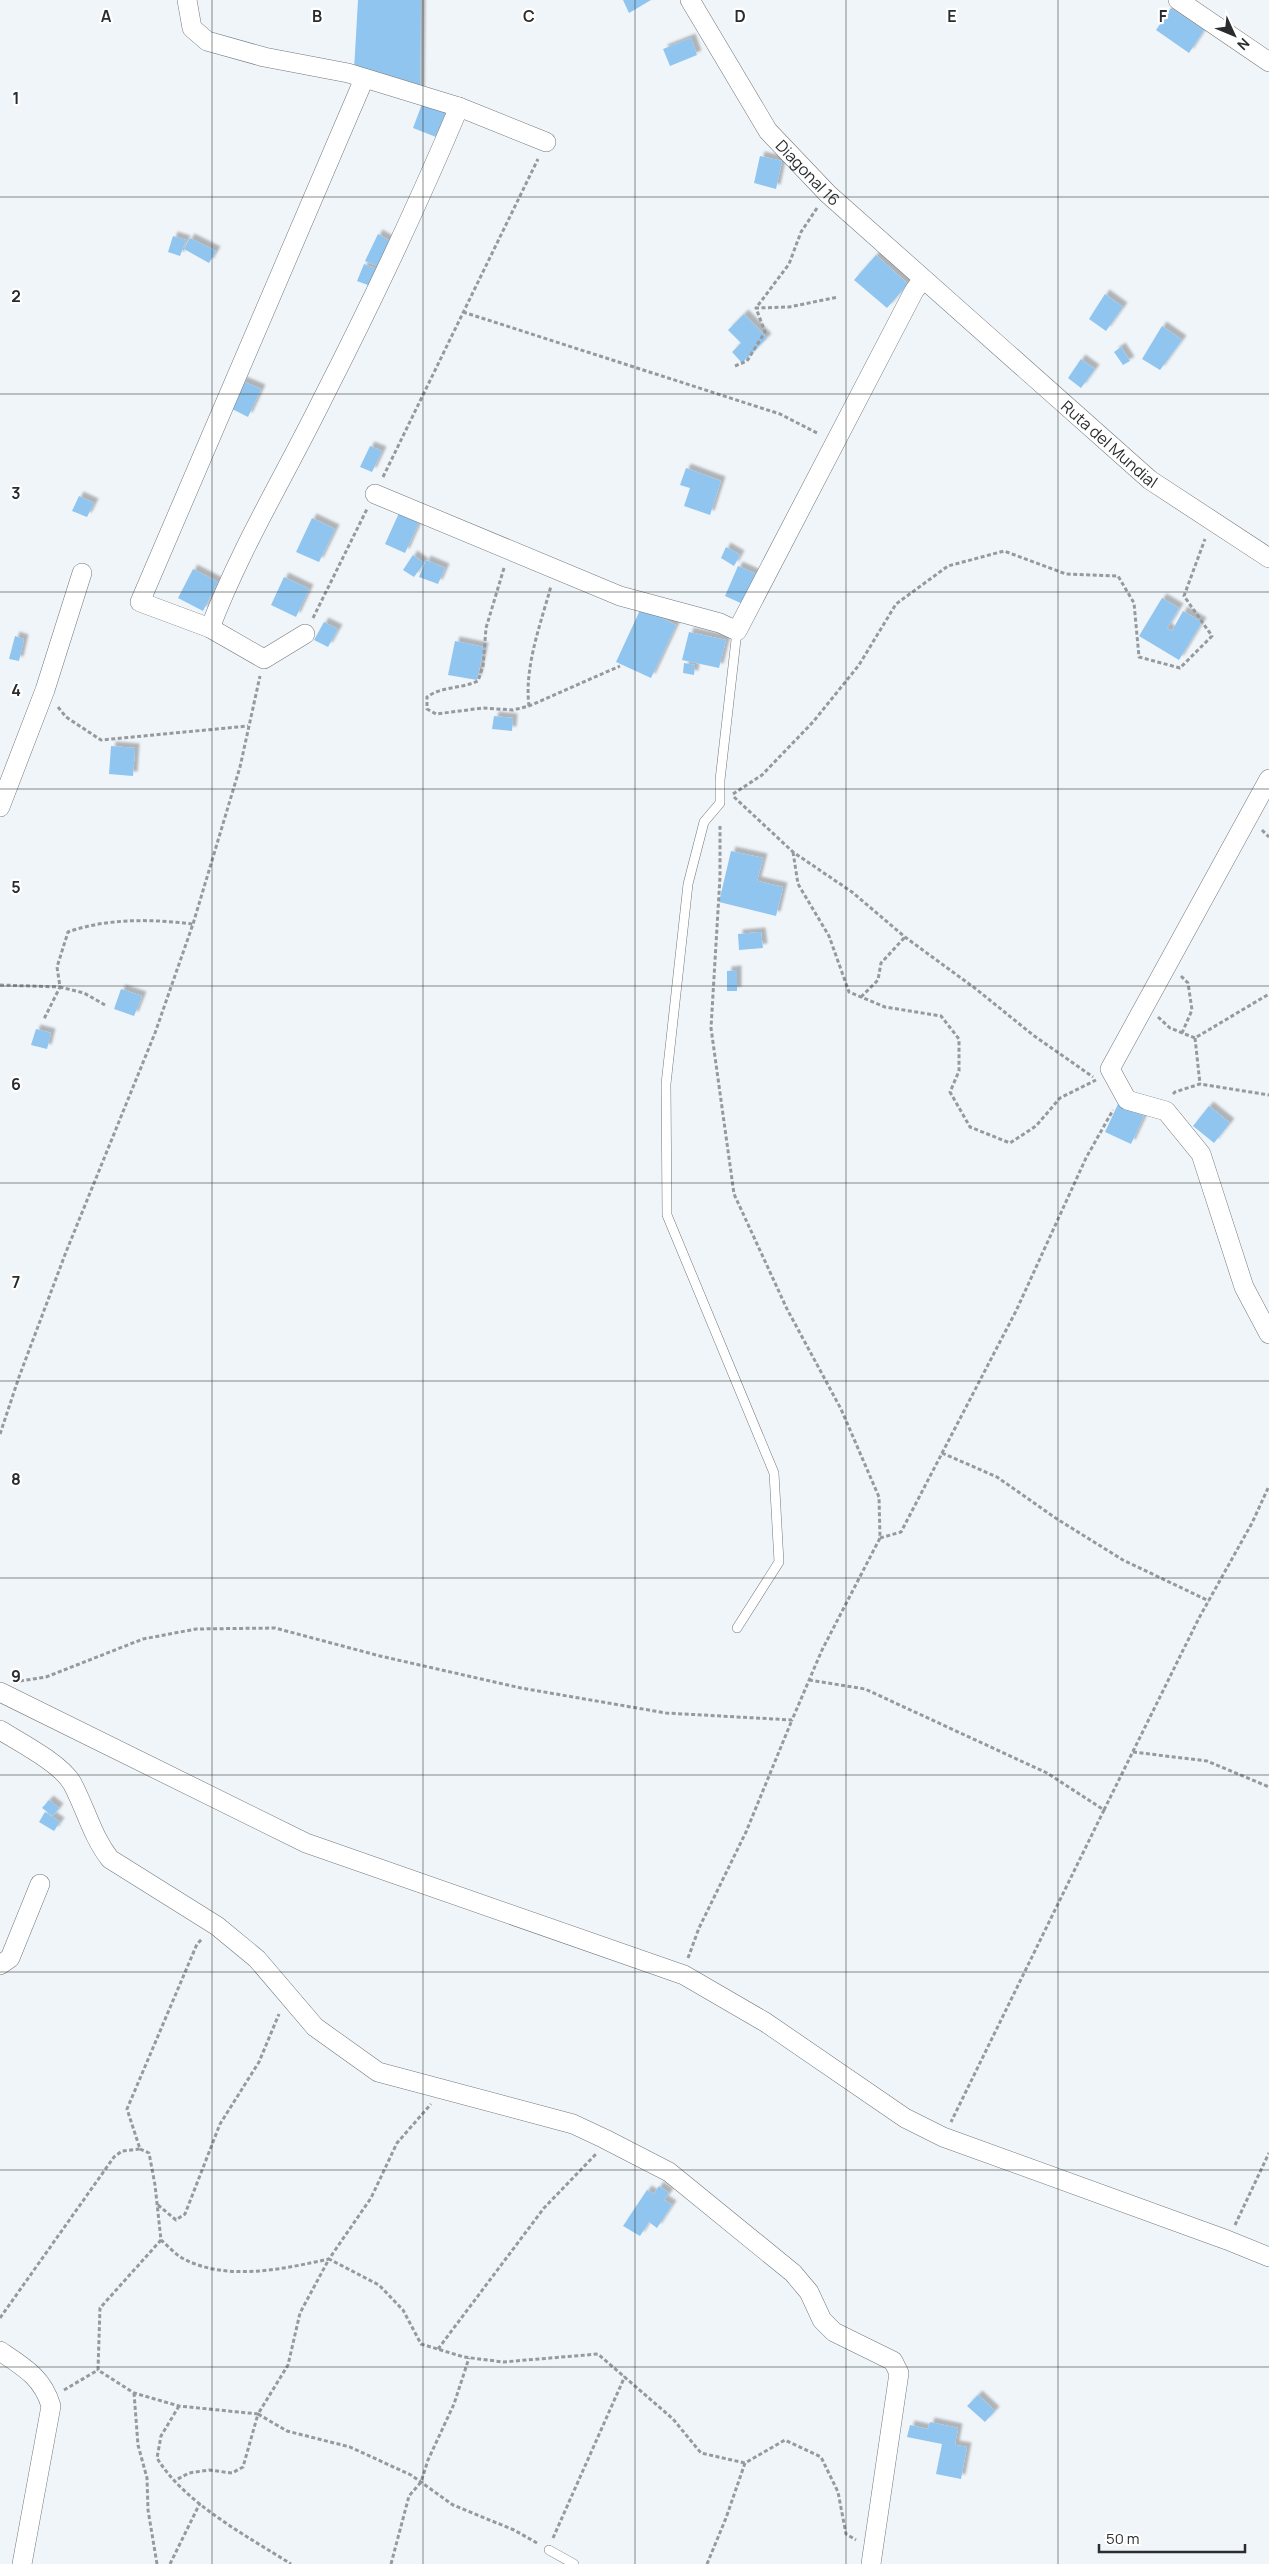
<svg xmlns="http://www.w3.org/2000/svg" width="1269" height="2564" viewBox="0 0 1269 2564" font-family="Manrope,sans-serif">
<style>
.building{fill:#90c5f0;filter:url(#shadow)}
.lines{fill:none;stroke-linecap:round;stroke-linejoin:round}
.service-casing{stroke:#72777b;stroke-width:10}
.minor-casing{stroke:#72777b;stroke-width:20}
.path{stroke:#969a9d;stroke-width:3;stroke-dasharray:4 2.5;stroke-linecap:butt}
.service{stroke:#fff;stroke-width:9}
.minor{stroke:#fff;stroke-width:19}
.grid{fill:none;stroke:#2a2c2d;stroke-width:1;stroke-opacity:0.55}
.labels{text-anchor:middle;stroke-width:4.5;stroke-linejoin:round;paint-order:stroke}
.street-label{font-size:16px;fill:#2a2c2d;stroke:#fff}
.grid-label{font-size:16px;text-anchor:middle;font-weight:bold;fill:#2a2c2d;stroke:#fff;stroke-width:4.5;stroke-linejoin:round;paint-order:stroke}
</style>
<defs>
<filter id="shadow"><feDropShadow dx="4.5" dy="-4.5" stdDeviation="1" flood-color="#0004"/></filter>
</defs>
<rect width="100%" height="100%" fill="#f0f5fa"/>
<path class="building" d="M358,0H421L420,93L354,70Z
M623,0H651L629,13Z
M1171,8L1204,30L1189,53L1156,30Z
M691,38L697,55L670,66L663,49Z
M422,104L446,113L436,137L413,128Z
M760,156L782,161L776,189L754,183Z
M378,234L390,241L377,266L365,261Z
M173,236L186,240L180,256L168,252Z
M190,238L216,251L209,263L184,249Z
M876,255L908,284L887,308L854,280Z
M364,264L379,270L373,287L357,281Z
M1105,294L1123,307L1106,331L1089,319Z
M744,314L767,338L742,363L732,352L741,343L728,330Z
M1162,326L1182,340L1160,370L1142,359Z
M1121,347L1130,361L1123,365L1114,352Z
M1081,359L1095,369L1081,388L1068,378Z
M242,381L261,389L248,417L230,408Z
M370,446L382,451L372,472L360,467Z
M686,468L721,481L710,515L684,506L690,488L680,485Z
M79,496L94,503L87,517L72,511Z
M399,513L419,522L405,553L385,544Z
M312,518L335,529L319,562L296,552Z
M726,547L740,555L734,566L721,558Z
M413,555L424,563L414,577L403,570Z
M426,560L445,568L438,584L419,577Z
M738,566L758,575L745,605L725,596Z
M193,569L218,582L203,611L178,598Z
M284,577L309,589L296,617L271,605Z
M1162,598L1179,608L1167,628L1172,631L1183,611L1202,622L1179,660L1139,636Z
M641,608L676,625L651,678L616,662Z
M324,622L338,629L328,647L314,640Z
M689,632L726,640L719,668L682,660Z
M15,636L24,639L19,661L9,659Z
M455,641L484,647L477,680L448,675Z
M684,663L695,665L694,675L683,673Z
M494,716L513,718L512,731L492,729Z
M111,746L135,748L133,776L109,774Z
M731,851L763,858L757,881L783,887L776,916L719,902Z
M761,932L763,948L739,950L738,934Z
M737,970V991H727V971Z
M121,989L142,996L134,1016L114,1009Z
M36,1029L51,1033L47,1049L31,1045Z
M1118,1104L1144,1116L1131,1144L1105,1132Z
M1209,1106L1230,1123L1214,1143L1193,1126Z
M49,1800L59,1808L53,1816L42,1808Z
M45,1812L60,1822L54,1831L39,1822Z
M659,2186L669,2193L664,2200L672,2205L657,2228L649,2222L640,2236L623,2226L647,2190L654,2194Z
M978,2395L995,2411L985,2422L967,2406Z
M930,2422L958,2428L955,2445L967,2447L961,2479L936,2474L942,2444L907,2437L910,2425L928,2429Z"/>
<g class="lines">
<defs>
<path id="service" d="M737,631L720,780V803L704,822L688,884L666,1084L667,1215L774,1473L779,1562L737,1628
M549,2550L574,2564"/>
<g id="minor">
<path d="M187,0L192,28L207,41L264,57L348,73L459,107L546,142"/>
<path id="s1" d="M690,0L768,131L828,194L1150,480L1269,558"/>
<path d="M1178,0L1269,62"/>
<path d="M375,494L620,596L720,623L737,631L914,291L923,279"/>
<path d="M210,628C240,549 285,475 322,400C371,304 417,207 459,107"/>
<path d="M305,634L264,659L210,628L140,602L364,79"/>
<path d="M1269,779L1110,1069L1127,1100L1166,1111L1201,1154L1244,1287L1269,1334"/>
<path d="M0,807L45,690L82,573"/>
<path d="M0,1692L306,1843L684,1975L765,2022L905,2118L943,2137L1227,2240L1269,2257"/>
<path d="M0,1730C21,1743 60,1763 72,1783C86,1809 92,1836 110,1859L217,1926L257,1959L315,2027L378,2072L573,2124L605,2139L669,2172L793,2273L809,2292L822,2320L834,2332L893,2361L899,2373L871,2564"/>
<path d="M0,1965L10,1958L40,1884"/>
<path d="M0,2351C24,2367 43,2378 51,2406L22,2564"/>
</g>
</defs>
<use href="#service" class="service-casing"/>
<use href="#minor" class="minor-casing"/>
<path class="path" d="M817,208L801,232L789,264L756,308L789,307L838,297
M463,312L780,414L819,434
M735,366L747,361L765,332L756,308
M383,477L538,159
M504,568L486,628L483,666L478,681C461,689 442,686 427,697V709L436,714L483,708L513,710L529,706L620,666
M313,618L367,509
M529,706C524,667 541,623 551,586
M58,707L66,717L101,740L248,726
M733,794L762,775L813,722L859,665L896,604L948,566L1004,551L1066,574L1118,576L1134,603L1139,657L1180,668L1212,636L1184,596L1205,539
M734,797L793,852L852,892L905,937L976,989L1033,1035L1093,1077
M1262,830L1269,837
M793,852L798,884L829,936L849,992L885,1007L941,1016L959,1039V1071L950,1092L970,1127L1010,1143L1036,1126L1060,1098L1096,1080
M1181,976L1188,983L1192,1010L1182,1033
M0,985L60,987L44,1019
M861,997L878,980L881,963L905,937
M105,1005L84,993L60,987L57,967L68,932C107,918 152,919 193,924
M1158,1017L1170,1028L1195,1038L1269,994
M1195,1038L1200,1084
M1173,1094L1175,1092L1200,1084L1269,1095
M0,1434L19,1377L66,1252L155,1033L193,924L240,767L260,676
M942,1453L997,1477L1057,1519L1123,1560L1209,1601
M880,1538L901,1532L1016,1311L1086,1158L1113,1110
M809,1680L865,1689L1047,1773L1104,1810L951,2122
M20,1681L46,1677L143,1639L196,1629L275,1628L380,1656L521,1688L666,1713L792,1720L822,1650L880,1538L879,1497L841,1409L787,1309L734,1194L711,1028L720,877V826
M1133,1752L1207,1761L1269,1787
M1104,1810L1199,1618L1252,1523L1269,1486
M688,1958L699,1928L746,1832L792,1720
M140,2149L149,2153L155,2185L161,2240C168,2246 175,2254 182,2258C226,2282 283,2269 329,2259L371,2198L397,2143L431,2104
M158,2205L176,2220L185,2214L220,2124L259,2062L279,2014
M1235,2225L1269,2153
M161,2240L100,2308L98,2370L134,2393L179,2406L258,2414L243,2467L232,2473L209,2470L189,2473L174,2481
M0,2318L114,2157L122,2151L140,2149L127,2109L197,1944L202,1939
M438,2349L544,2208L596,2154
M64,2390L98,2370
M134,2393L138,2445L147,2478L148,2510L157,2564
M179,2406L161,2436L157,2458C184,2503 247,2536 291,2564
M553,2538L625,2376
M537,2543L514,2530L453,2505L411,2475L350,2447L287,2431L258,2414L288,2365L300,2313L329,2259L379,2285L403,2310L421,2344L464,2357L503,2362L598,2354L673,2419L701,2453L745,2463
M170,2564L200,2503
M391,2564L409,2496L421,2482L428,2460L454,2404L469,2358
M707,2564L726,2518L745,2463L785,2440L821,2457L838,2492L846,2534L856,2540"/>
<use href="#service" class="service"/>
<use href="#minor" class="minor"/>
</g>
<path class="grid" d="M212,0V2564M423,0V2564M635,0V2564M846,0V2564M1058,0V2564M0,197H1269M0,394H1269M0,592H1269M0,789H1269M0,986H1269M0,1183H1269M0,1381H1269M0,1578H1269M0,1775H1269M0,1972H1269M0,2170H1269M0,2367H1269"/>
<g class="labels">
<g class="street-label">
<text dy="6" stroke="none"><textPath href="#s1" startOffset="210">Diagonal 16</textPath></text>
<text dy="6" stroke="none"><textPath href="#s1" startOffset="616">Ruta del Mundial</textPath></text>
</g>
</g>
<g class="grid-label">
<text x="106" y="22">A</text>
<text x="317" y="22">B</text>
<text x="529" y="22">C</text>
<text x="740" y="22">D</text>
<text x="952" y="22">E</text>
<text x="1163" y="22">F</text>
<text x="16" y="104">1</text>
<text x="16" y="302">2</text>
<text x="16" y="499">3</text>
<text x="16" y="696">4</text>
<text x="16" y="893">5</text>
<text x="16" y="1090">6</text>
<text x="16" y="1288">7</text>
<text x="16" y="1485">8</text>
<text x="16" y="1682">9</text>
</g>
<g transform="translate(1234 35) rotate(134)" stroke="#ffffff" stroke-width="4" paint-order="stroke">
<path d="M0-4L9 19L0 12L-9 19Z" fill="#2a2c2d"/>
<text y="-8" font-size="14" font-weight="bold" text-anchor="middle" fill="#2a2c2d">N</text>
</g>
<path d="M1099 2544v8h146v-8" fill="none" stroke="#2a2c2d" stroke-width="2.5"/>
<text x="1106" y="2544" font-size="15" fill="#2a2c2d" stroke="#ffffff" stroke-width="4" paint-order="stroke">50 m</text>
</svg>
